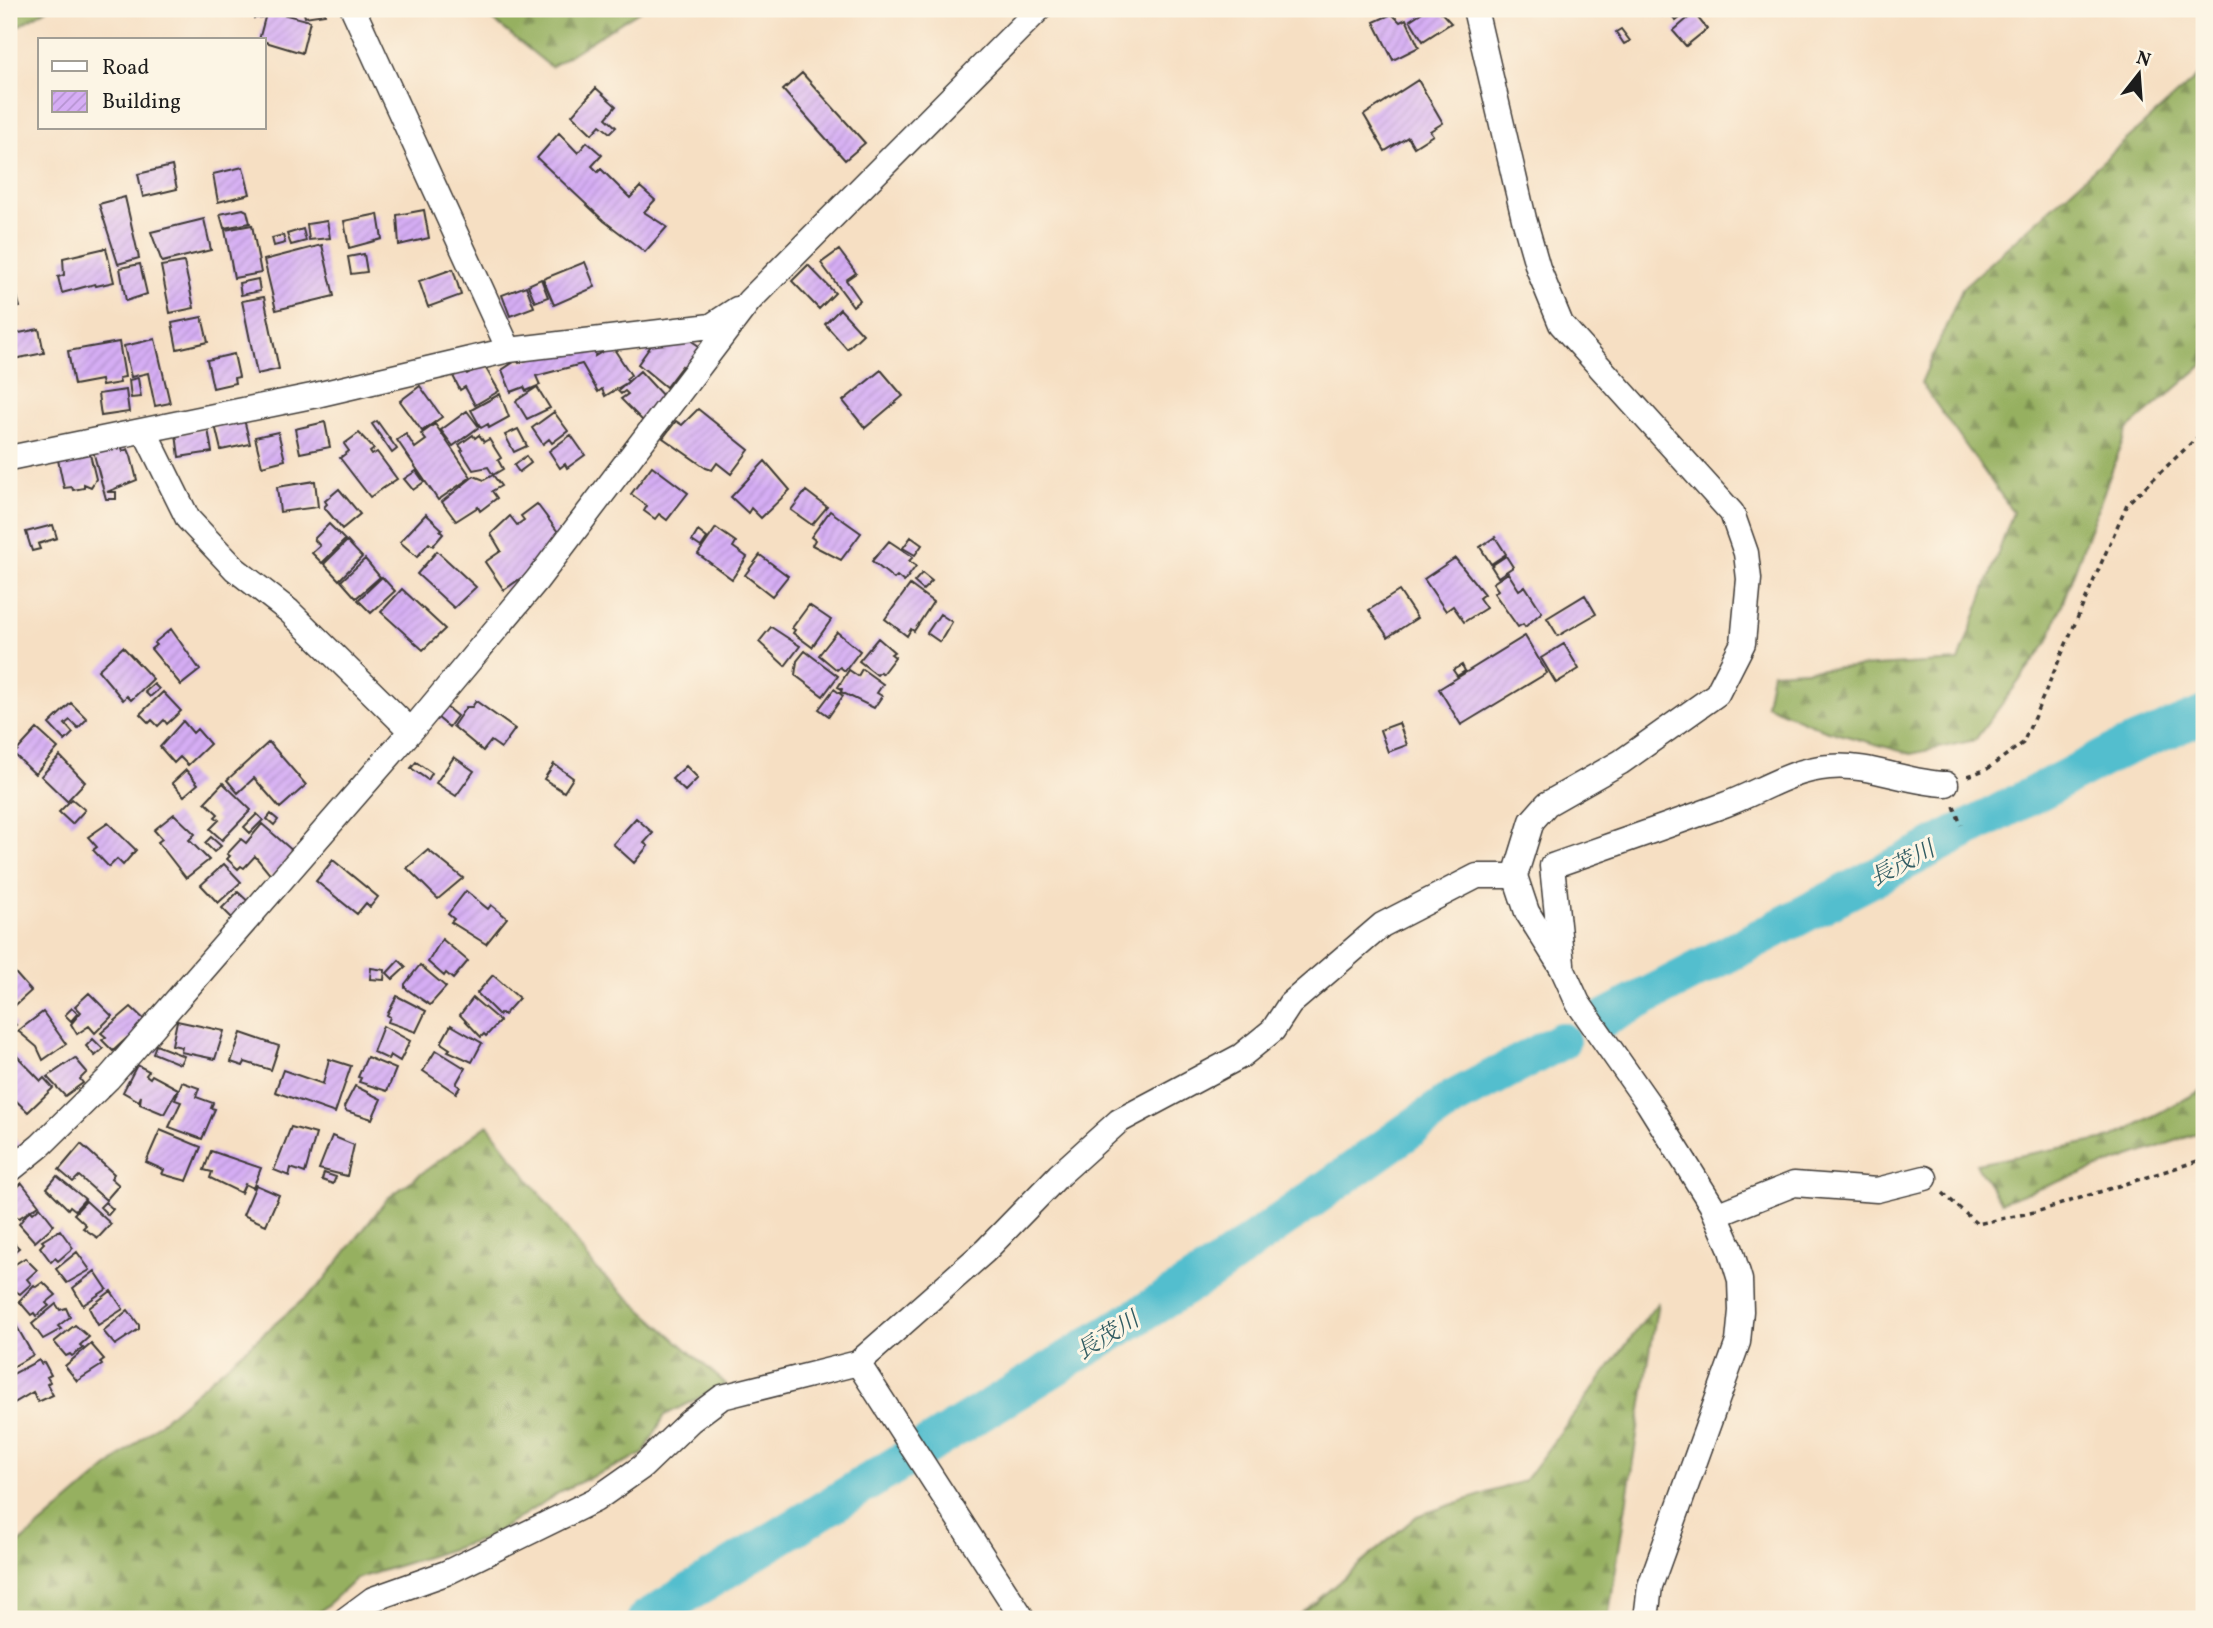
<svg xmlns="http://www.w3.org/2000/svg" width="2213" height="1628" viewBox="0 0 2213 1628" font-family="Vollkorn,'Noto Serif JP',serif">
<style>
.forest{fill:url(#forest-firs);stroke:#59663e;stroke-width:2}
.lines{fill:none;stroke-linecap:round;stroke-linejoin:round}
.river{stroke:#53bece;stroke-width:38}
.building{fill:url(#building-hatch)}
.minor-casing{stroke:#3d3935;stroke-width:27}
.path{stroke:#3d3935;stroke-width:3.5;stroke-dasharray:5 5;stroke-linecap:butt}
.minor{stroke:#fff;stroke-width:24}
.labels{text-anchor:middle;stroke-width:6;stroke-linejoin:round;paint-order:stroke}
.water-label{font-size:23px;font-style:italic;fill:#325d63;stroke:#fcf5e5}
</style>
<defs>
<pattern id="forest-firs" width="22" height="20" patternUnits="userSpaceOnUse" patternTransform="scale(1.75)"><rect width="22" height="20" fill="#96b061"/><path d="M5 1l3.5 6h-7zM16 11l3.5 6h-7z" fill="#7a8e4f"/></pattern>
<pattern id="building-hatch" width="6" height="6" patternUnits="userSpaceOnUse" patternTransform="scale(1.75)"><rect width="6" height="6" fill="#d5adf4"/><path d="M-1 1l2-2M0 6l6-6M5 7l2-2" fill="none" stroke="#b694d1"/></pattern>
</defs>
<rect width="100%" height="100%" fill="#fcf5e5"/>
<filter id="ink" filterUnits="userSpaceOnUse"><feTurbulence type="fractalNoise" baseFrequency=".0143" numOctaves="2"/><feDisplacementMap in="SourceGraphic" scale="14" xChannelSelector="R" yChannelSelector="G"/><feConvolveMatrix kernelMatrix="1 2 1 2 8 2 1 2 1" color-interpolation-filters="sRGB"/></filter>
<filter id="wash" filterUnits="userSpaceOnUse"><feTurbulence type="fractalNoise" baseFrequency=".00686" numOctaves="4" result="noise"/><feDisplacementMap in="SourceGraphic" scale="28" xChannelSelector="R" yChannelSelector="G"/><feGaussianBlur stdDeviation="1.57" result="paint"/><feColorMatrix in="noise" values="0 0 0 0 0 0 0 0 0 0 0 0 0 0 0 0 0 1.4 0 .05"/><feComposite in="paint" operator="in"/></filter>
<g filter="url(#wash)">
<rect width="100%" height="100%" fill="#f6dfc3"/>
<path class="forest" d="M9,9H47L9,32Z
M479,9H642L551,67Z
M2204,70V364L2127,430L2048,642L1975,740L1911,754L1825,730L1766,705L1772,672L1959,661L2013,512L1921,383L1963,287Z
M2204,1089V1131L2001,1202L1976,1164L2112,1138Z
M488,1125L597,1270L726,1384L665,1415L643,1454L565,1489L487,1538L356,1579L312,1619H9V1549H13L320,1285L388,1198Z
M1658,1302L1608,1619H1295L1417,1516L1524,1481Z"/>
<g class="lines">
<path class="river" d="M1603,1019L2117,751L2204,715
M646,1619L1208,1273L1453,1099L1561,1041"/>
</g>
<g id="blocks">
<path class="building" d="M303,9H324L325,14L305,17Z
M1427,9H1438L1451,23L1423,41L1410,20Z
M1657,9H1671L1663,16Z
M1675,9H1691L1676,21L1670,13Z
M267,10L310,21L302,53L259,40Z
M254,11H262V17L254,18Z
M1694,13L1707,29L1686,46L1673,31Z
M1392,14L1400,22L1406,19L1419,47L1393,60L1374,22Z
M1621,29L1630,41L1624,44L1616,32Z
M802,73L865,143L845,160L783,90Z
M1418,80L1443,123L1430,131L1433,135L1414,147L1408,137L1385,151L1364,115Z
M596,88L616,106L606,118L616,127L610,133L600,125L592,134L572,115Z
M559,133L578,153L587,142L602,155L592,166L598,172L601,169L630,198L640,187L655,200L644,212L667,227L645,252L604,221L537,158Z
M172,166L177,189L143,197L138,174Z
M243,167L250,194L218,202L213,174Z
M125,197L139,258L118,264L99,204Z
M243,209L247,211L250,223L224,228L220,214Z
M424,210L429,238L399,245L397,215Z
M378,214L382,239L349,248L344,221Z
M204,219L211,250L162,262L151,232Z
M327,221L330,238L309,240L307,224Z
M252,225L261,273L234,278L225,230Z
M303,229L306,241L291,245L287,234Z
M283,235L285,243L274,246L272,238Z
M322,245L334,296L276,310L264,260Z
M106,248L114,282L96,286L95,284L62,293L58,277L64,275L63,258Z
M839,250L856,273L846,280L860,300L853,306L821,263Z
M364,254L367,272L351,274L348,257Z
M184,262L194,308L170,313L161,266Z
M585,262L595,287L554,305L543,279Z
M140,264L147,294L126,301L120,268Z
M808,265L835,293L819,309L792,281Z
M453,269L461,295L428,307L419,281Z
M258,279L260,291L241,295L239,283Z
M541,279L548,297L535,302L528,285Z
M9,281H13L20,307L11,309Z
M526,286L534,307L510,316L502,295Z
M264,297L279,369L257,374L242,301Z
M840,309L863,334L847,349L825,324Z
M202,317L208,342L177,349L172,323Z
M39,329L44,353L9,360V335Z
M687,338L705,350L690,372L682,366L666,387L638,364L655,340Z
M155,339L170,403L155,406L148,373L131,377L124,346Z
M119,342L125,377L119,378L120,383L102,386L101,380L74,385L68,351Z
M612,346L631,375L626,379L628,382L605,396L602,389L598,392L582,364L536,376L540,385L526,391L524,387L511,392L502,370L517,360L519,363L535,357L596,348L595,356Z
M234,354L239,377L234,378L235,383L213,388L207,360Z
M484,365L499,391L475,405L465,387L460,390L453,376L465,370L467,374Z
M881,370L903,396L865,428L843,401Z
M640,371L664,397L643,421L621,399L628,394L625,391L621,394L618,391Z
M138,378L141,397L131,398L129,380Z
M420,386L442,417L422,431L400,401Z
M537,387L550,408L527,419L516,401Z
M126,390L129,412L101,416L98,394Z
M500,394L509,417L489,428L488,424L481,428L471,410Z
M698,409L749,450L731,474L717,463L712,470L706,468L663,438L676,421L682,425Z
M467,411L479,427L453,446L441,430Z
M554,412L568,431L552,443L549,439L543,444L532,428Z
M244,419L250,444L221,450L215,425Z
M377,421L397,449L392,453L372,424Z
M325,422L330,447L300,453L295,429Z
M435,424L471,477L438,500L397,440L406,434L415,448L426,440L421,434Z
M208,429L212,452L179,457L176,434Z
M518,429L527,446L514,452L505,435Z
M278,432L285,460L262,466L255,437Z
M359,433L374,449L370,452L372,455L377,452L397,479L370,497L340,458L349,451L344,444Z
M473,435L475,438L479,435L484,442L489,439L501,458L498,460L503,469L493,475L501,486L492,491L497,498L480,511L478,507L456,521L442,502L474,476L484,480L493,475L488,467L473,470L461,451L463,450L459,445Z
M571,435L585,455L567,468L565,464L560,468L549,451Z
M120,442L123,451L128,449L131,456L137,480L107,492H116V499H106L93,451Z
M89,450L96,479L91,487L84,484V488L73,490L72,487L64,488L58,460Z
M526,456L531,463L519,472L514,465Z
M765,461L790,490L761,518L751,508L748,513L731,497Z
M652,466L688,493L667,520L659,514L655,519L644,511L647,506L631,494Z
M416,471L424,482L413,490L404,479Z
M315,481L318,507L280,512L277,487Z
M339,489L360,514L342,529L324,507L327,504L325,501Z
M806,491L827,507L812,525L791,510Z
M537,504L564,540L524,583L521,578L504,590L485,562L501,551L491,534L510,516L517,525L524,520L521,516Z
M830,511L861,533L841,560L812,545L815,540L811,537Z
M426,514L442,529L440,531L443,534L433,546L429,543L417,557L400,542Z
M329,524L345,540L322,563L312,553L320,546L314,539Z
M53,525L57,538L38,544L40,549L32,551L26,532Z
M716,528L736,542L733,547L747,557L732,579L698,554Z
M698,531L707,538L701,547L692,541Z
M911,537L922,545L915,555L903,548Z
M1495,537L1506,554L1491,564L1480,547Z
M347,541L362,557L339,580L324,564Z
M889,541L913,557L909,561L916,566L904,582L897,576L894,579L872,561Z
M437,551L476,587L454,608L417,574Z
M760,555L788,576L772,596L745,575Z
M1506,556L1513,567L1498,577L1491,566Z
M1455,558L1484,594L1479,598L1486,608L1464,622L1453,606L1446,611L1424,579Z
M365,559L380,577L356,598L341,581Z
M922,573L932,581L923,590L914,582Z
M1508,573L1519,590L1525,586L1542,612L1525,627L1523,624L1518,627L1494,593L1498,590L1493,583Z
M382,577L395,591L371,613L358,600Z
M910,585L933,602L914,631L911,629L907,636L885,619Z
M402,589L445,629L423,650L381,612Z
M1399,591L1417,618L1388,637L1369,610Z
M1585,595L1596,614L1558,636L1547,618Z
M809,605L831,620L812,647L793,633L795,630L792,628Z
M940,614L952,622L940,642L927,633Z
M771,627L800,646L785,666L759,642Z
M171,629L200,670L181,685L151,649L156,645L154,643Z
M837,632L860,651L845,671L840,667L837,670L819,655Z
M1525,636L1547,673L1461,725L1439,689Z
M878,638L894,652L891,654L895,657L882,674L880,672L877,675L859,661Z
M1564,644L1579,669L1556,683L1541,658Z
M123,647L153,679L131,700L127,696L123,700L98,670Z
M805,651L838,676L823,696L795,675L797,661Z
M1462,665L1465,671L1457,676L1453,670Z
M862,669L883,684L877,693L882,696L874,708L841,692L842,689L838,687L849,670L858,676Z
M154,684L159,689L150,697L145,692Z
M834,689L843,696L829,716L819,709Z
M163,692L181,711L167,724L164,720L158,726L152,720L149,723L140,714Z
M476,701L515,729L501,748L491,741L483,751L453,726L466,707H472Z
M71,703L87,719L78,728L70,720L65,724L73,733L65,741L49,724Z
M445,706L457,716L449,727L437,717Z
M183,721L193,733L197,729L210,744L188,765L180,757L174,763L160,747Z
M1399,723L1407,745L1388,752L1380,730Z
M37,729L58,748L35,774L14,754Z
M269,742L306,785L280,808L254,778L238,793L227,780Z
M60,756L85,782L67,801L41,776Z
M454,757L474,771L456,796L436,783Z
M416,762L432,773L428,780L411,768Z
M554,764L573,778L564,792L544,779Z
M686,766L698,778L685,791L672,779Z
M186,770L198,784L184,796L172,783Z
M223,783L251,810L222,840L210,829L219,820L215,817L218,814L205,802Z
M72,799L85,810L72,824L59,812Z
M174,814L195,834L189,840L209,860L186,878L158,842L162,839L154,830Z
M257,814L263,820L250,833L244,827Z
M271,814L278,820L274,825L267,819Z
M636,818L653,833L644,843L648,846L634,863L613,844Z
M108,823L136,850L123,865L117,859L109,867L93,850L97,847L88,837Z
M262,824L294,852L272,877L255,856L244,868L241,866L238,869L227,859L230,856L227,854L241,839L246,843Z
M211,837L221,846L214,852L205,843Z
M428,850L463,878L438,899L407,868Z
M333,860L378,897L370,907L366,903L357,914L316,881Z
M224,864L241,882L218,903L201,885Z
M466,891L488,909L491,905L507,918L486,944L451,922L454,919L448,914Z
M238,892L253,906L237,923L222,908Z
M442,939L468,961L453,979L446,973L444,976L428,962Z
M399,960L406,967L393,979L387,973Z
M420,965L446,987L430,1005L405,988V984Z
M9,966L31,991L10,1010L9,1009Z
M371,968L385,970L384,980L370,979Z
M493,975L519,998L504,1015L501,1013L499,1015L477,993Z
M89,993L112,1016L95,1033L89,1026L77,1034L71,1024L81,1012L75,1006Z
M397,996L426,1011L416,1032L388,1022L390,1017L387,1015Z
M473,998L500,1021L486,1036L484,1034L481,1037L460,1015Z
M131,1007L148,1023L131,1043L127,1038L113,1051L102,1040L106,1037L101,1033Z
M72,1008L78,1013L71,1021L65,1015Z
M43,1012L66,1044L43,1060L37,1047L18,1031Z
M11,1019L16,1025L9,1031V1021Z
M177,1021L224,1031L215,1059L181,1052L182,1047L172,1045Z
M451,1025L482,1043L472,1062L448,1051L450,1049L441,1043Z
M383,1026L410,1041L400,1061L390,1055L388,1059L373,1052Z
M241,1033L279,1046L271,1070L245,1062L243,1066L231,1062Z
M93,1039L103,1049L95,1056L86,1046Z
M156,1045L184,1056L180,1064L153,1053Z
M436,1050L465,1068L456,1084L460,1087L456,1093L423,1071Z
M14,1053L41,1081L44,1078L53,1088L28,1112L10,1095L9,1097V1059Z
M367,1057L396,1069L387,1091L359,1082L361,1078L358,1077Z
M75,1058L87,1072L80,1079L83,1083L65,1096L47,1077Z
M329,1059L351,1066L335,1113L275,1092L283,1070L323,1084Z
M137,1065L149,1071L146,1075L150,1078L152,1075L178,1089L164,1114L140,1104L141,1096L139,1101L123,1092Z
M182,1082L199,1088L196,1097L213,1103L211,1108L215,1109L202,1139L169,1127L181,1102L175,1100Z
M355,1086L381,1099L372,1119L346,1111L344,1107Z
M291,1127L316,1134L305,1173L291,1168L289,1176L274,1170Z
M160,1130L201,1147L187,1181L162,1174L164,1170L146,1162Z
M9,1132L23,1149L13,1158L9,1154Z
M332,1136L354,1145L347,1176L319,1169Z
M81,1144L114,1174L111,1178L119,1185L106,1200L79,1176L73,1182L59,1170Z
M211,1151L261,1168L253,1188L245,1184L241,1193L210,1178L212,1172L204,1170Z
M324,1173L336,1177L333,1184L322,1180Z
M57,1176L85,1199L75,1210L70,1206L68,1209L47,1188Z
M22,1183L39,1205L19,1218L9,1212V1189L14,1190Z
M256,1185L279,1195L266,1225L243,1215Z
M86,1201L111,1224L98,1238L83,1228L86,1225L74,1214Z
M105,1202L113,1209L108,1215L100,1207Z
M40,1207L54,1225L35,1242L19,1224L30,1210L33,1213Z
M60,1230L73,1248L58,1261L55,1258L51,1262L40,1247L44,1243L42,1241Z
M9,1238L19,1248L10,1255L14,1260L9,1264Z
M77,1252L90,1270L67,1283L56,1269Z
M25,1258L37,1270L27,1279L31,1284L20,1294L9,1286V1268Z
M95,1271L107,1289L83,1305L73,1288Z
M43,1282L56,1295L46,1303L49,1306L36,1316L34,1313L31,1315L19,1301L34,1285L36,1287Z
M111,1291L123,1309L98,1325L89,1308Z
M56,1304L60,1310L66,1308L70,1317L58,1326L61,1329L43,1339L32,1324Z
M128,1310L139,1325V1329L115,1345L103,1331Z
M9,1313L33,1355L9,1369Z
M75,1325L89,1337L80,1345L83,1348L72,1356L70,1354L66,1356L54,1342Z
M91,1344L104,1359L100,1362L102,1365L77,1381L65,1366Z
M39,1360L41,1364L44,1362L51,1375L47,1377L50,1382L47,1384L53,1395L38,1402L33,1392L9,1406V1376Z"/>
</g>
</g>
<g filter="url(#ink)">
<use href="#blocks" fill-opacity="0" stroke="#3d3935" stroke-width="2"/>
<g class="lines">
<defs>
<path id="minor" d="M353,9L509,350
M1475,9L1524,219L1538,268L1561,324L1732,513L1746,553L1749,579L1743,643L1717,694L1621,762L1547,804L1532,821L1515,876L1527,912L1562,968L1578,1003L1648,1103L1711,1204L1730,1247L1740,1280L1741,1311L1738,1342L1650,1586L1646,1619
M145,432L188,519L235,569L289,611L411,731
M9,458L312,396L509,350L711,326L737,309
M1562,964L1552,866C1609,846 1667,826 1724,805C1760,792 1790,770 1829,767C1869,763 1907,783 1946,784
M9,1171L40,1146L108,1079L411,731L537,580L749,301L1039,9
M1716,1215L1794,1184L1877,1190L1925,1178
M858,1363L1023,1619
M346,1619L373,1599L446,1573L595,1500L642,1467L690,1421L722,1397L858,1363L985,1251L1059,1175L1119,1121L1241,1056L1273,1030L1290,1004L1382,925L1477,876H1515"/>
</defs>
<use href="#minor" class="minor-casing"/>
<path class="path" d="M1968,776L1987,769L2023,743L2127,504L2204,431
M1954,806L1961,825
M1943,1193L1977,1224L2039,1211L2204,1159"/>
<use href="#minor" class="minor"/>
</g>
</g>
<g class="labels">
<g class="water-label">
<text transform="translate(1902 863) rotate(-28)" y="8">長茂川</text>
<text transform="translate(1107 1335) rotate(-32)" y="8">長茂川</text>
</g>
</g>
<rect width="2213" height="1628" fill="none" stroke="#fcf5e5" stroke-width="35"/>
<rect x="38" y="38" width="228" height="91" fill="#fcf5e5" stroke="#a29e95" stroke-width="2"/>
<rect x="52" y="61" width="35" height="10" fill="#ffffff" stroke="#a29e95" stroke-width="2"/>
<text x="102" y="74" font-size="21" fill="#1c1c1c">Road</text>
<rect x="52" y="91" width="35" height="21" fill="url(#building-hatch)" stroke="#a29e95" stroke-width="2"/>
<text x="102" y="108" font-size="21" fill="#1c1c1c">Building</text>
<g transform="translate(2139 74) rotate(17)" stroke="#fcf5e5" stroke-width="5" paint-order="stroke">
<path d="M0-5L12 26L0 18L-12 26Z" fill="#1c1c1c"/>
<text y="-10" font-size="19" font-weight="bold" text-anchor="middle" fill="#1c1c1c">N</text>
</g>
</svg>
